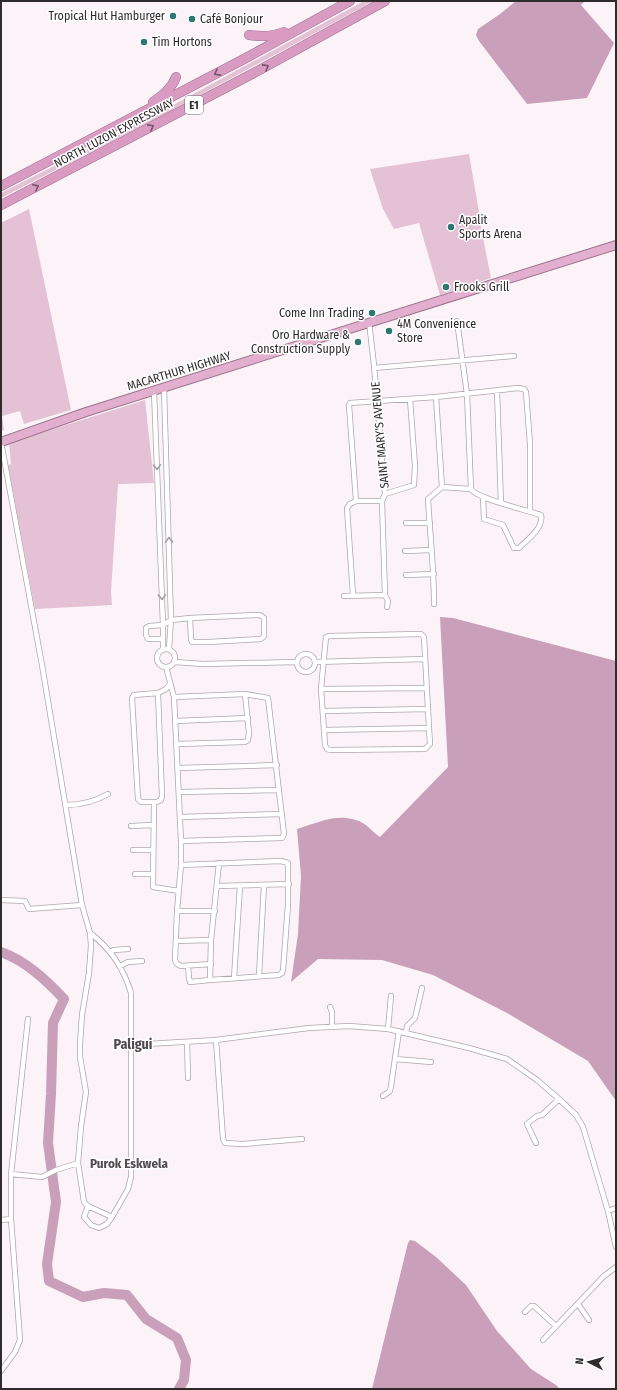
<svg xmlns="http://www.w3.org/2000/svg" width="617" height="1390" viewBox="0 0 617 1390" font-family="'Fira Sans Condensed',sans-serif">
<style>
.green{fill:#e5c1d6}
.water{fill:#ca9fb9}
.lines{fill:none;stroke-linecap:round;stroke-linejoin:round}
.river{stroke:#ca9fb9;stroke-width:10}
.minor-casing{stroke:#ada6aa;stroke-width:6}
.trunk-casing{stroke:#9d748e;stroke-width:10}
.motorway-casing{stroke:#9d748e;stroke-width:10}
.minor{stroke:#fff;stroke-width:4.5}
.trunk{stroke:#e2afce;stroke-width:8}
.motorway{stroke:#da9bc2;stroke-width:9}
.oneway{stroke:#725868}
.oneway2{stroke:#a0a0a0}
.poi-dot{fill:#2d7774;stroke:#fff;stroke-width:1.5}
.labels{text-anchor:middle;stroke-width:3;stroke-linejoin:round;paint-order:stroke}
.shield{fill:#fff;stroke:#6c6b6b;stroke-width:1}
.shield-label{font-size:11px;font-weight:bold;fill:#2d2b2c}
.poi-label{font-size:12px;fill:#2d2b2c;stroke:#fff;text-anchor:start}
.street-label{font-size:12px;fill:#2d2b2c;stroke:#fff}
.neighbourhood-label{font-size:13px;font-weight:bold;fill:#514b4f;stroke:#fff}
.quarter-label{font-size:14px;font-weight:bold;fill:#514b4f;stroke:#fff}
</style>
<rect width="100%" height="100%" fill="#fbf3f8"/>
<path class="green" d="M364,1H374L167,113L1,198V193L164,110Z
M469,154L479,212V218L491,278L440,295L419,223L394,229L383,209L370,169Z
M29,209L71,410L24,424L20,411L2,416L4,430L1,431V223Z
M145,400L154,483L118,484L111,592L112,605L35,609L8,465L11,464L9,443Z"/>
<path class="water" d="M516,1H585L581,5L614,43L587,98L527,104L479,41L476,35L478,29L500,14Z
M440,617L453,618L616,661V1101L588,1061L507,1013L433,975L382,960L318,959L291,982L298,934L301,876L297,829C320,822 343,810 366,825C371,829 375,834 380,837L448,767Z
M410,1240L415,1241L436,1257L466,1285L497,1331L531,1369L556,1385L560,1389H372L408,1243Z"/>
<g class="lines">
<path class="river" d="M1,952C26,961 46,980 64,999L53,1023L51,1094L48,1143L56,1202L47,1264L49,1281L83,1297L104,1293L127,1295L146,1319L177,1338L186,1360L184,1380L179,1389"/>
<defs>
<path id="minor" d="M457,321L467,394L471,489
M369,322L374,365L385,494L382,501L385,595L388,601L387,607
M374,368L514,356
M164,388L171,620L169,649
M154,391L163,625V650
M497,391L501,503
M1,442L42,665L82,905L90,933L91,945L89,973L82,1015L80,1044V1057L86,1092L81,1126L78,1163L84,1202L88,1206L84,1217L91,1225L99,1228L107,1224L112,1217
M442,487L471,489C475,498 529,511 541,515C544,528 527,540 519,548H514L503,525L484,519L483,498
M385,494L414,485L415,466L410,399
M356,501H382
M406,523H430
M405,551L431,550
M406,575L434,574
M353,595L347,508L350,504L356,501L349,405L350,403L436,397L518,388L524,389L526,392L530,444V511
M344,596L385,595
M434,604C434,569 430,534 428,499L442,487L436,397
M419,634H421L424,637L429,728L324,730L321,689L326,637L330,636Z
M163,639H148L146,635V628L149,626L163,625L171,620L190,618L258,615H260L264,618V636L261,639L209,642H192L191,639L190,618
M157 658a9 9 0 1 1 18 0a9 9 0 1 1-18 0Z
M297 663a9 9 0 1 1 18 0a9 9 0 1 1-18 0Z
M175,662L203,664L297,662
M315,662L425,659
M166,667L174,697L181,841L282,838L284,834L268,698L245,694L174,697
M321,689L427,688
M158,693L134,695L132,698L138,799L141,802H157L161,800L162,796L158,693L166,689L170,684
M323,711L428,709
M175,721L248,718
M324,730L325,745L327,749L330,750L425,749L430,744L429,728
M176,744L245,742L248,740L249,733L245,694
M178,768L277,765
M179,792L279,790
M154,802L153,887L179,891
M66,805C82,805 94,802 108,794
M180,817L282,814
M131,826L153,825
M181,841V865L281,861L288,863V905L283,970L282,973L279,975L210,980L211,940L219,863
M133,850H153
M181,865L177,911L175,960L177,964L181,966L211,964
M135,874H153
M217,886L289,884
M1,900L25,901L29,909L82,905
M177,911H215
M176,941L211,940
M110,952L114,950L128,949
M120,966L128,962L142,961
M188,966L189,978L190,982L210,980
M259,976L264,885
M234,978L240,886
M330,1007L332,1012V1027
M388,1029L391,996
M406,1033L407,1026L415,1018L422,988
M216,1040L223,1139L225,1143L243,1144L302,1139
M187,1042L188,1078
M130,1045L216,1040L309,1028L349,1026L388,1029L469,1048L507,1059L537,1080L559,1099L576,1115L583,1127L608,1211L616,1247
M395,1059L431,1062
M383,1096L390,1091L391,1086L399,1031
M536,1143L527,1124L537,1116L542,1115L559,1099
M11,1174L42,1177L56,1170L78,1163
M88,1206L112,1217L128,1189L131,1177V993C124,969 110,948 90,933
M608,1211L616,1208
M1,1220L11,1219
M578,1304L589,1320
M525,1312L531,1306H534L556,1326
M543,1340L604,1276L616,1267
M1,1371L15,1352L20,1340L11,1219V1174L28,1019"/>
<path id="trunk" d="M1,442L86,412L616,245"/>
<path id="motorway" d="M249,35C262,37 272,37 284,32
M153,102C163,95 172,88 176,77
M1,186L244,59L350,1
M1,205L252,74L385,1"/>
</defs>
<use href="#minor" class="minor-casing"/>
<use href="#trunk" class="trunk-casing"/>
<use href="#motorway" class="motorway-casing"/>
<use href="#minor" class="minor"/>
<use href="#trunk" class="trunk"/>
<use href="#motorway" class="motorway"/>
</g>
<defs><path id="oneway-chevron" d="M-2-3.5L2.5 0L-2 3.5" fill="none" stroke-width="1.6" stroke-linecap="round" stroke-linejoin="round"/></defs>
<g class="oneway">
<use href="#oneway-chevron" transform="translate(266 67) rotate(-29)"/>
<use href="#oneway-chevron" transform="translate(217 73) rotate(152)"/>
<use href="#oneway-chevron" transform="translate(151 127) rotate(-28)"/>
<use href="#oneway-chevron" transform="translate(36 187) rotate(-26)"/>
</g>
<g class="oneway2">
<use href="#oneway-chevron" transform="translate(157 467) rotate(88)"/>
<use href="#oneway-chevron" transform="translate(169 540) rotate(-92)"/>
<use href="#oneway-chevron" transform="translate(162 597) rotate(88)"/>
</g>
<g class="poi-dot">
<circle cx="173" cy="16" r="4"/>
<circle cx="192" cy="19" r="4"/>
<circle cx="144" cy="42" r="4"/>
<circle cx="451" cy="227" r="4"/>
<circle cx="446" cy="287" r="4"/>
<circle cx="372" cy="313" r="4"/>
<circle cx="389" cy="331" r="4"/>
<circle cx="358" cy="342" r="4"/>
</g>
<g class="labels">
<rect class="shield" x="185" y="96" width="18" height="18" rx="3"/>
<g class="shield-label">
<text x="194" y="109">E1</text>
</g>
<g class="poi-label">
<text x="165" y="20" text-anchor="end">Tropical Hut Hamburger</text>
<text x="200" y="23">Café Bonjour</text>
<text x="152" y="46">Tim Hortons</text>
<text x="459" y="224">Apalit<tspan x="459" dy="14">Sports Arena</tspan></text>
<text x="454" y="291">Frooks Grill</text>
<text x="364" y="317" text-anchor="end">Come Inn Trading</text>
<text x="397" y="328">4M Convenience<tspan x="397" dy="14">Store</tspan></text>
<text x="350" y="339" text-anchor="end">Oro Hardware &amp;<tspan x="350" dy="14">Construction Supply</tspan></text>
</g>
<g class="street-label">
<text transform="translate(114 133) rotate(-28)" y="4">NORTH LUZON EXPRESSWAY</text>
<text transform="translate(179 371) rotate(-17)" y="4">MACARTHUR HIGHWAY</text>
<text transform="translate(380 435) rotate(-95)" y="4">SAINT MARY'S AVENUE</text>
</g>
<g class="neighbourhood-label">
<text x="129" y="1168">Purok Eskwela</text>
</g>
<g class="quarter-label">
<text x="133" y="1049">Paligui</text>
</g>
</g>
<rect width="617" height="1390" fill="none" stroke="#2d2b2c" stroke-width="4"/>
<g transform="translate(589 1362) rotate(276)" stroke="#ffffff" stroke-width="3" paint-order="stroke">
<path d="M0-3L7 15L0 10L-7 15Z" fill="#2d2b2c"/>
<text y="-6" font-size="11" font-weight="bold" text-anchor="middle" fill="#2d2b2c">N</text>
</g>
</svg>
